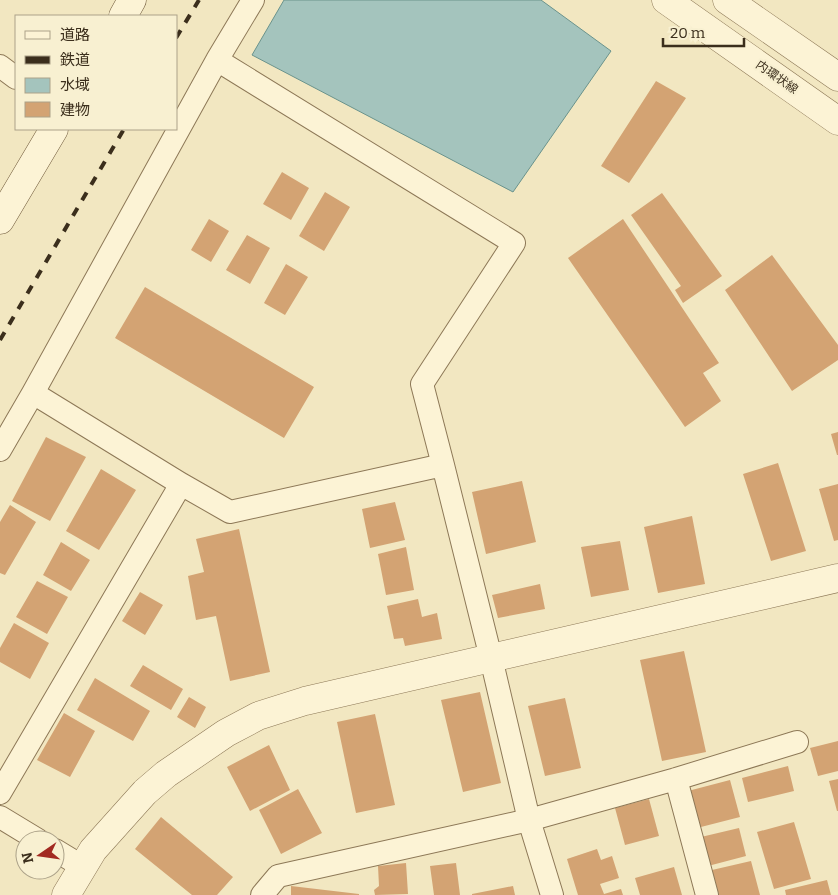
<svg xmlns="http://www.w3.org/2000/svg" width="838" height="895" viewBox="0 0 838 895" font-family="Bitter,'Noto Sans JP',serif">
<style>
.water{fill:#a4c4bd;stroke:#6a938c}
.building{fill:#d3a373}
.lines{fill:none;stroke-linecap:round;stroke-linejoin:round}
.minor-casing{stroke:#8d7857;stroke-width:24}
.tertiary-casing{stroke:#8d7857;stroke-width:29}
.secondary-casing{stroke:#6f593a;stroke-width:29}
.minor{stroke:#fcf3d5;stroke-width:22}
.tertiary{stroke:#fcf3d5;stroke-width:28}
.secondary{stroke:#fcf3d5;stroke-width:28}
.rail{stroke:#3b2e1c;stroke-width:4;stroke-dasharray:9 9;stroke-linecap:butt}
.labels{text-anchor:middle;stroke-width:4.5;stroke-linejoin:round;paint-order:stroke}
.street-label{font-size:12px;fill:#3b2e1c;stroke:#f8f0d1}
</style>
<rect width="100%" height="100%" fill="#f2e7c1"/>
<path class="water" d="M284,0H541L611,51L513,192L252,55Z"/>
<path class="building" d="M656,81L686,98L629,183L601,166Z
M282,172L309,188L291,220L263,204Z
M325,192L350,207L324,251L299,236Z
M662,193L722,276L683,303L675,290L681,286L631,215Z
M209,219L229,231L211,262L191,250Z
M623,219L719,363L703,373L721,401L685,427L568,258Z
M247,235L270,248L250,284L226,270Z
M772,255L838,345V360L792,391L725,290Z
M286,264L308,277L285,315L264,303Z
M145,287L314,387L284,438L115,338Z
M838,432V455H837L831,434Z
M46,437L86,457L50,521L12,501Z
M778,463L806,551L771,561L743,474Z
M101,469L136,490L99,550L66,531Z
M522,481L536,542L486,554L472,492Z
M838,484V540L834,541L819,489Z
M395,502L405,540L370,548L362,509Z
M10,505L36,522L5,575L0,573V522Z
M692,516L705,584L658,593L644,527Z
M239,529L270,672L230,681L216,616L196,620L188,576L204,572L196,539Z
M620,541L629,590L591,597L581,547Z
M61,542L90,560L71,591L43,575Z
M406,547L414,590L386,595L378,554Z
M37,581L68,597L47,634L16,617Z
M540,584L545,609L498,618L492,595Z
M140,592L163,605L145,635L122,621Z
M418,599L422,617L437,613L442,639L405,646L403,638L394,639L387,606Z
M14,623L49,643L30,679L0,662V648Z
M684,651L706,752L662,761L640,660Z
M143,665L183,689L171,710L130,686Z
M95,678L150,711L133,741L77,710Z
M480,692L501,783L463,792L441,700Z
M189,697L206,707L195,728L177,717Z
M565,698L581,768L545,776L528,706Z
M64,713L95,731L70,777L37,760Z
M375,714L395,805L356,813L337,722Z
M838,741V771L818,776L810,748Z
M269,745L290,790L250,811L227,767Z
M788,766L794,791L748,802L742,778Z
M838,779V811H837L829,781Z
M730,780L740,817L697,828L688,791Z
M298,789L322,833L281,854L259,810Z
M649,799L659,836L625,845L615,808Z
M161,817L233,877L217,895H192L135,849Z
M794,822L811,879L774,889L757,832Z
M739,828L746,856L708,866L701,837Z
M597,849L601,860L612,856L619,878L600,884L604,894L621,889L623,895H578L567,859Z
M751,861L760,895H719L712,870Z
M406,863L408,894L375,895L374,890L379,886L378,866Z
M456,863L460,895H434L430,866Z
M674,867L682,895H640L635,878Z
M827,880L831,895H786L785,890Z
M291,886L359,894V895H291Z
M513,886L515,895H472V894Z"/>
<g class="lines">
<defs>
<path id="minor" d="M217,60L253,0
M0,66L16,78
M33,393L181,484L230,512L443,465
M0,450L33,393L217,60L514,243L422,384L443,465L491,658L529,820L552,895
M676,779L707,895
M0,793L181,484
M0,817L38,840
M55,850L83,867
M262,895L278,876L529,820L676,779L797,742"/>
<path id="tertiary" d="M666,0L838,121
M727,0L838,77
M66,895L93,850L145,792L166,774L226,733L258,716L305,701L838,578"/>
<path id="secondary" d="M123,16L132,0
M0,220L54,129"/>
</defs>
<use href="#minor" class="minor-casing"/>
<use href="#tertiary" class="tertiary-casing"/>
<use href="#secondary" class="secondary-casing"/>
<use href="#minor" class="minor"/>
<use href="#tertiary" class="tertiary"/>
<use href="#secondary" class="secondary"/>
<path class="rail" d="M176,38L199,0
M0,340L124,129"/>
</g>
<g class="labels">
<g class="street-label">
<text transform="translate(777 77) rotate(35)" y="4">内環状線</text>
</g>
</g>
<rect x="15" y="15" width="162" height="115" fill="#f8f0d1" stroke="#aca289"/>
<rect x="25" y="31" width="25" height="8" fill="#fcf3d5" stroke="#aca289"/>
<text x="60" y="40" font-size="15" fill="#3b2e1c">道路</text>
<rect x="25" y="56" width="25" height="8" fill="#3b2e1c" stroke="#aca289"/>
<text x="60" y="65" font-size="15" fill="#3b2e1c">鉄道</text>
<rect x="25" y="78" width="25" height="15" fill="#a4c4bd" stroke="#aca289"/>
<text x="60" y="90" font-size="15" fill="#3b2e1c">水域</text>
<rect x="25" y="102" width="25" height="15" fill="#d3a373" stroke="#aca289"/>
<text x="60" y="115" font-size="15" fill="#3b2e1c">建物</text>
<g transform="translate(40 855) rotate(257)"><circle r="24" fill="#f8f0d1" stroke="#aca289"/>
<path d="M0-4L9 19L0 12L-9 19Z" fill="#a22a21"/>
<text y="-8" font-size="14" font-weight="bold" text-anchor="middle" fill="#3b2e1c">N</text>
</g>
<path d="M663 38v8h81v-8" fill="none" stroke="#3b2e1c" stroke-width="2.5"/>
<text x="670" y="38" font-size="15" fill="#3b2e1c" stroke="#f8f0d1" stroke-width="4" paint-order="stroke">20 m</text>
</svg>
